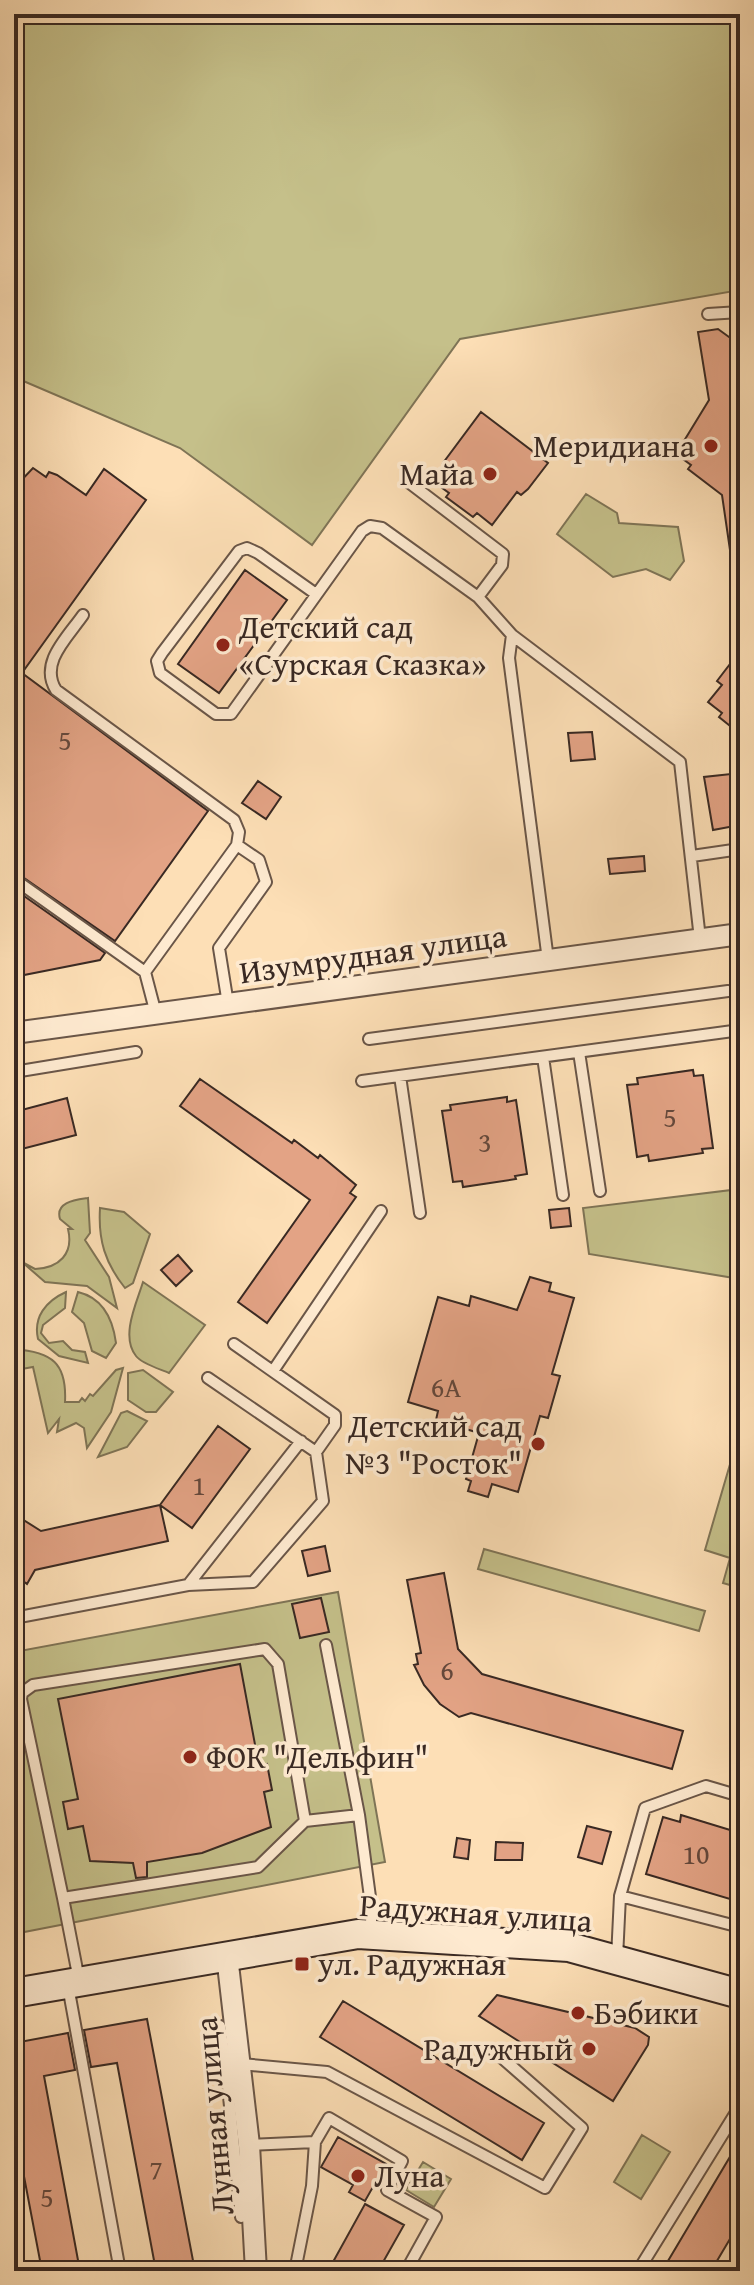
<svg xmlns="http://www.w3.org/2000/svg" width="754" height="2285" viewBox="0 0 754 2285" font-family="'Gentium Book Plus',serif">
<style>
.green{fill:#c5c08a;stroke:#7f7456;stroke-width:2}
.building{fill:#e3a385;stroke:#392923;stroke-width:2}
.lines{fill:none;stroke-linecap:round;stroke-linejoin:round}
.service-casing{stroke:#6a5648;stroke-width:14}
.minor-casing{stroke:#6a5648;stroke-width:24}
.secondary-casing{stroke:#392923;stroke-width:32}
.service{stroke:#feead0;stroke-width:10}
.minor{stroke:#feead0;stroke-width:20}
.secondary{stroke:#feead0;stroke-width:28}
.poi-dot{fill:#8f2418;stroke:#feead0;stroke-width:3}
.labels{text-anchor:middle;stroke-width:7;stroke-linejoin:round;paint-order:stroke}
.number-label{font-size:28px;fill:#64483c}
.poi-label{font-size:32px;fill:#392923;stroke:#feead0;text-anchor:start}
.street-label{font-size:32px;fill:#392923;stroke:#feead0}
</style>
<rect width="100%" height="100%" fill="#fddfb6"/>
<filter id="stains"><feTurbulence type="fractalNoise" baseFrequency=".0025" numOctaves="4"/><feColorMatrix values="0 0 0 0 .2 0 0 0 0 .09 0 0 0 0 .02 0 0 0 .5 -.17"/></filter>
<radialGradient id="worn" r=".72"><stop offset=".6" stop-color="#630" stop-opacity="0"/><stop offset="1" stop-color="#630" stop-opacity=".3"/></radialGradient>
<path class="green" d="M14,14H740V290L460,339L312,545L180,448L14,377Z
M586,494L617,513L619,523L678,527L684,561L670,580L646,569L613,577L557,534Z
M740,1189V1279L589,1254L583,1208Z
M88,1198L90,1233L85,1240L109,1277L117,1308L87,1286L45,1282L22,1262L35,1269C59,1268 74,1254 68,1229H72L60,1219C55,1202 75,1200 88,1198Z
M100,1208L124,1212L150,1234L133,1283L125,1288C105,1263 98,1240 100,1208Z
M143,1282L205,1325L169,1373C160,1369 142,1364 136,1356C120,1336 137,1302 143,1282Z
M66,1292L65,1308L43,1325L41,1333L49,1343L63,1341L72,1350L85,1352L88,1363L59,1356L38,1339C33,1317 46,1301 66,1292Z
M78,1292C103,1298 113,1320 116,1343L106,1358L92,1351L84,1323L72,1312Z
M14,1349C52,1352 67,1363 65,1402H79L82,1398L85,1401L90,1394L93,1396L116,1370L123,1368L111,1412L87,1448L84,1428L76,1423L57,1432L59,1419L48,1433L33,1367L22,1369L15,1364Z
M143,1370L173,1392L156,1412H146L128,1400V1373Z
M127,1411L147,1421L127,1447L98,1457L121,1413Z
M740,1430V1588L723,1583L730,1558L705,1550Z
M484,1549L705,1611L699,1631L478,1569Z
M338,1592L385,1862L14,1934V1652Z
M642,2135L670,2152L641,2199L614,2182Z
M423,2162L451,2179L434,2207L406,2190Z"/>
<path class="building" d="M718,329L729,337L740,335V556L731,557L722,495L688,469L691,465L676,454L709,400L698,332Z
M481,412L548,463L528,489L521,495L517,492L492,525L477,513L473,517L446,497L449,493L434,482L447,466L443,463Z
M33,468L46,477L49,472L57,475L86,495L104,469L146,500L22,673L208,811L115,941L14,871V488Z
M245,570L287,600L219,693L178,664Z
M740,651V734L719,717L722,713L708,702L722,685L717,681Z
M592,732L595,759L571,761L568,733Z
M740,773V825L713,830L704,777Z
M258,781L281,797L266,819L242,803Z
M644,856L645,871L610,874L608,859Z
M14,889L105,953L100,960L14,977Z
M693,1070L694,1076L703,1075L713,1148L702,1149L703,1153L649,1161L648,1155L637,1157L627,1085L638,1084L637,1078Z
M200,1079L292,1143L294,1140L318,1158L320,1155L356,1185L350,1193L356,1197L267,1323L238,1302L310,1200L180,1106Z
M507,1097V1102L516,1100L527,1174L515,1176L516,1179L463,1187L462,1181L453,1182L442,1111L451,1110L450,1105Z
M67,1098L76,1135L14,1151V1112Z
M569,1208L571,1226L551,1228L549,1210Z
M178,1255L192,1271L176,1286L161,1270Z
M530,1277L551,1283L549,1291L574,1298L552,1374L560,1376L548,1418L540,1416L518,1492L492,1484L488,1497L468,1491L471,1481L466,1479L479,1433L436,1420L438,1411L408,1402L438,1297L469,1306L471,1296L517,1310Z
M218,1426L250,1449L192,1528L160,1505Z
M160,1505L168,1541L35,1570L27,1584L14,1574V1514L41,1531Z
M325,1546L330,1571L308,1576L302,1551Z
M444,1573L458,1649L482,1674L683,1731L672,1769L471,1713L459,1717L440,1704L424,1685L414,1665L418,1664L416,1654L421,1653L407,1580Z
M321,1598L329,1632L300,1638L292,1604Z
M240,1664L259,1766L267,1764L272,1790L264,1792L271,1827L202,1853L147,1862V1877L136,1878L133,1863L90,1861L83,1826L68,1829L63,1802L78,1799L58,1699Z
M681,1815L740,1833V1902L646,1874L663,1817L680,1822Z
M587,1826L611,1832L602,1864L578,1857Z
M457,1838L470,1840L468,1859L454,1857Z
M496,1842L523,1843L522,1860H495Z
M497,1995L635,2028L649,2037L648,2045L613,2101L479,2016Z
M343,2001L544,2123L522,2160L320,2037Z
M147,2019L195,2271H156L117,2063L91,2067L84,2030Z
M68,2033L75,2070L44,2076L80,2271H42L14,2124V2043Z
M338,2137L386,2164L365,2201L349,2192L353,2185L321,2167Z
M740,2140V2222L711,2271H662Z
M365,2204L404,2225L378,2271H328Z"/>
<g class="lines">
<defs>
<path id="service" d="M708,314L740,312
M407,481L503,554L502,565L478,597
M316,594L258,553L247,548L239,551L162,653L157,661L160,673L216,714H231L362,531L370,526L382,528L478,597L512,635L509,658L548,960
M83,615C67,638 39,663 56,690L234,820L239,832L237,845
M512,635L680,762L700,939
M692,856L740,849
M14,879L145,972L156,1014
M145,972L237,845L259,860L266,882L219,948L228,1004
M369,1039L728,991
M579,1052L600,1191
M543,1057L563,1195
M14,1072L136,1052
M400,1076L420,1213
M362,1081L733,1031
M273,1371L381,1211
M208,1378L316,1452L335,1425V1415L234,1344
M188,1585L301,1441
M14,1618L188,1585L253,1582L323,1501L316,1452
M326,1645L359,1815L372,1912L370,1932
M620,1896L740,1927
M63,1898L21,1699L22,1693L33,1685L265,1649L278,1664L305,1821
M617,1958L620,1896L645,1808L706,1786L740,1796
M79,1980L63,1898L258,1867L305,1821L359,1815
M68,1986L120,2271
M220,2026L226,2066
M249,2145L315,2142L329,2118L402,2161L387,2190L436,2217L406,2271
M241,2217L226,2066L241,2064L327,2072L545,2188L582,2128L493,2050
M295,2271L312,2186L315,2142
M638,2271L740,2106"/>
<path id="minor" d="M14,1033L740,934
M227,1956L249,2145L256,2271"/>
<path id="secondary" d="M14,1993L358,1934L569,1947L740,1994"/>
</defs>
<use href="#service" class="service-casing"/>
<use href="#minor" class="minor-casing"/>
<use href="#secondary" class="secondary-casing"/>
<use href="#service" class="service"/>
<use href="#minor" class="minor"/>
<use href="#secondary" class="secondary"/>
</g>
<g class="poi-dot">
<circle cx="711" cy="446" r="8"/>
<circle cx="490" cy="474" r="8"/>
<circle cx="223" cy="645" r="8"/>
<circle cx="538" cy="1444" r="8"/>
<circle cx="190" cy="1757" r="8"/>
<rect x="294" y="1956" width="16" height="16" rx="4"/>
<circle cx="578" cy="2013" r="8"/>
<circle cx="589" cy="2049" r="8"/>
<circle cx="358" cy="2176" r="8"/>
</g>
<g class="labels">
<g class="number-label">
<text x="65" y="750">5</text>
<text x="670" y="1127">5</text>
<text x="485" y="1152">3</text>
<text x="446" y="1397">6А</text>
<text x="199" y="1495">1</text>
<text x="447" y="1680">6</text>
<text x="696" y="1864">10</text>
<text x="156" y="2179">7</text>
<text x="47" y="2207">5</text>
</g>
<g class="poi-label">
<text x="695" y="457" text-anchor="end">Меридиана</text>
<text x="474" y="485" text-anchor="end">Майа</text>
<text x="239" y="638">Детский сад<tspan x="239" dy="37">«Сурская Сказка»</tspan></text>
<text x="522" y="1437" text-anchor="end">Детский сад<tspan x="522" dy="37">№3 "Росток"</tspan></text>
<text x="206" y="1768">ФОК "Дельфин"</text>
<text x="318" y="1975">ул. Радужная</text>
<text x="594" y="2024">Бэбики</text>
<text x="573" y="2060" text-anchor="end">Радужный</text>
<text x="374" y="2187">Луна</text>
</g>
<g class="street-label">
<text transform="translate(373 954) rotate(-8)" y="11">Изумрудная улица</text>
<text transform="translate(476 1913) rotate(4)" y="11">Радужная улица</text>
<text transform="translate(214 2116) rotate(-95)" y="11">Лунная улица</text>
</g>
</g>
<rect width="754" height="2285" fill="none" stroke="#fddfb6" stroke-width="48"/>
<rect x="16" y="16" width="722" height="2253" fill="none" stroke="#392923" stroke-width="4"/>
<rect x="24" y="24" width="706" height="2237" fill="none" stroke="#392923" stroke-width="2"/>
<rect width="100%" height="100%" filter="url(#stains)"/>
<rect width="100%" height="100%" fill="url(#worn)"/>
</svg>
